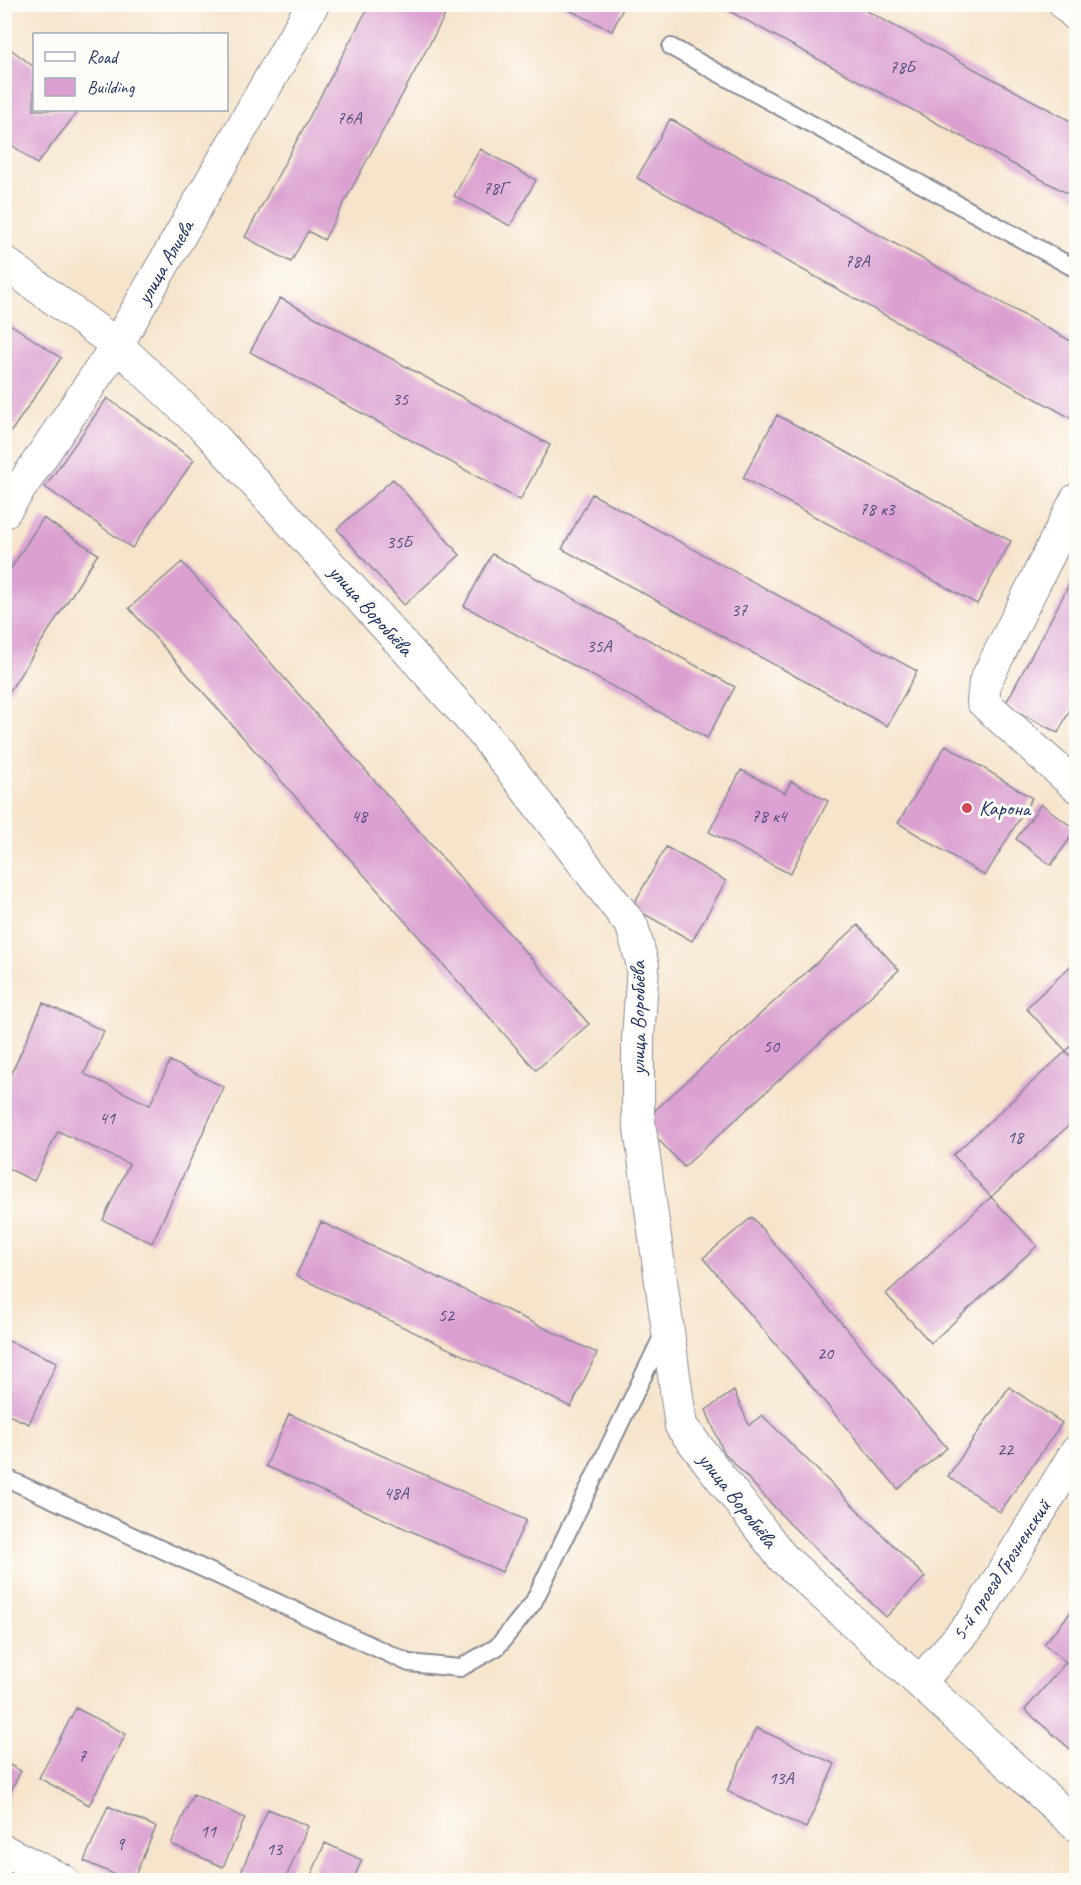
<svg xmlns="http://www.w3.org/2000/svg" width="1081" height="1885" viewBox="0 0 1081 1885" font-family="Caveat,sans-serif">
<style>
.building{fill:#dba0d1}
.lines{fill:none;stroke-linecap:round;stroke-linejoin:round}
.lane-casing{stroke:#888a94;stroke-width:20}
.street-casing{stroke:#888a94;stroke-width:34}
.lane{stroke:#fff;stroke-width:16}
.street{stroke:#fff;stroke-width:32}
.poi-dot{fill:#d1495b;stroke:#fdfcf7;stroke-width:2}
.labels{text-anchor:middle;stroke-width:6;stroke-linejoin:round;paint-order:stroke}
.number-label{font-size:18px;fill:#4b4b7b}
.street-label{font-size:21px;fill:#1b2f5e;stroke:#fdfcf7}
.poi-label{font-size:21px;fill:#1b2f5e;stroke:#fdfcf7;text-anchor:start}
</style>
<rect width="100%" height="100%" fill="#fdfcf7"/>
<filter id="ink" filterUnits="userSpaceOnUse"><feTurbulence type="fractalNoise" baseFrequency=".0167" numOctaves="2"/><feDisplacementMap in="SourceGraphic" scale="12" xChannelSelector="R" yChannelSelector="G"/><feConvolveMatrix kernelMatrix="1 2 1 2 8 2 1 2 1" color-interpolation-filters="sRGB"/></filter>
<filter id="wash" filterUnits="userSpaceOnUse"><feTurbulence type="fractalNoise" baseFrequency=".008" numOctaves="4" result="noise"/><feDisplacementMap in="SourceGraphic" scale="24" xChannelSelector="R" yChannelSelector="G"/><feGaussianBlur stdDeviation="1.35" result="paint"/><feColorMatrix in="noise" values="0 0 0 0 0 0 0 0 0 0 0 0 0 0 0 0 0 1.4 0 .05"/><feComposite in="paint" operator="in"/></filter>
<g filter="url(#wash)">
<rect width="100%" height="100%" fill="#f6e4cb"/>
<g id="blocks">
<path class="building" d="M370,4H451L324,240L308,231L291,262L245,237Z
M557,4H625L612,31Z
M729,4H854L1076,124V198L727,10Z
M4,44L34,67V110H79L37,164L4,139Z
M670,119L1076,344V421L637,178Z
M480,149L536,180L510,226L454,196Z
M280,298L550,445L520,500L250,352Z
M4,320L61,358L6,439L4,438Z
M107,398L194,460L132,548L45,487Z
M777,415L1011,541L977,604L743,478Z
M393,479L460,555L404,605L337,529Z
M592,494L917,671L887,726L562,549Z
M43,518L98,554L4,700V579Z
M492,554L735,687L707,738L464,606Z
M182,562L589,1024L536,1070L129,608Z
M1076,572V698L1058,733L1005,705Z
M946,745L1032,798L985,876L898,823Z
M741,770L785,793L791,781L828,801L790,874L709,832Z
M1041,804L1076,830L1051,865L1016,839Z
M666,847L726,881L692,941L632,907Z
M858,925L899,970L684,1167L642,1122Z
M1076,961V1041L1066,1051L1026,1008Z
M43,1003L104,1031L84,1074L150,1105L170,1061L224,1087L152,1243L103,1220L129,1164L58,1131L34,1181L5,1167V1088Z
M1066,1051L1076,1063V1119L991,1197L953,1155Z
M991,1197L1037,1246L931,1343L886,1294Z
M752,1217L947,1448L898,1489L703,1258Z
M321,1222L597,1353L571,1407L296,1276Z
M4,1339L57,1362L29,1424L4,1413Z
M1009,1387L1062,1423L1000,1512L948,1476Z
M734,1391L749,1425L762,1415L925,1577L886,1617L789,1523L723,1451L706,1410Z
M289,1414L526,1520L502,1572L266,1466Z
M1076,1606V1754L1025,1710L1066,1662L1044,1644Z
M76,1708L126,1734L89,1805L39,1778Z
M756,1728L835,1764L806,1828L727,1791Z
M4,1762L21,1771L4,1805Z
M193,1794L245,1818L223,1867L171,1844Z
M108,1806L156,1827L133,1880H127L84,1861Z
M268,1809L308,1826L285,1880H262L241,1872Z
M325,1843L362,1860L353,1880H309Z"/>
</g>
</g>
<g filter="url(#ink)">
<use href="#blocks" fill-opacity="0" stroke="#888a94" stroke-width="1.5"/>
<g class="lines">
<defs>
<path id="lane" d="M671,47L1076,269
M4,1477L409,1663L460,1668L497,1647L533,1603L664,1333"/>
<path id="street" d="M1065,4L1076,15
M4,262L117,345L207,430L483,733L632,926L643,966L638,1039V1114L681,1426L782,1557L1076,1825
M1076,500L985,682L983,702L1076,786
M4,512L117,345L313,4
M920,1682L974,1620L1076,1452
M4,1851L62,1880"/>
</defs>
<use href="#lane" class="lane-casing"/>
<use href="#street" class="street-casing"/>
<use href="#lane" class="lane"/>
<use href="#street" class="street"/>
</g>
</g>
<circle class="poi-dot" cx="967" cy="808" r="6"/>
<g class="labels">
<g class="number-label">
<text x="902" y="73">78Б</text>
<text x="349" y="124">76А</text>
<text x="495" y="194">78Г</text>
<text x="857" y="267">78А</text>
<text x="400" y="405">35</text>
<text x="877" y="515">78 к3</text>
<text x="399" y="548">35Б</text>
<text x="739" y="616">37</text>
<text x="599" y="652">35А</text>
<text x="359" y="822">48</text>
<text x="769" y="822">78 к4</text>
<text x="771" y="1052">50</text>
<text x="107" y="1124">41</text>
<text x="1015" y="1143">18</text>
<text x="446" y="1321">52</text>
<text x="825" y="1359">20</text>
<text x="1005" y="1455">22</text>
<text x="396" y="1499">48А</text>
<text x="82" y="1762">7</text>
<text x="781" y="1784">13А</text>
<text x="208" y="1837">11</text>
<text x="120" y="1850">9</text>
<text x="274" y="1855">13</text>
</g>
<g class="street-label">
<text transform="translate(165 262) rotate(-60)" y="7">улица Алиева</text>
<text transform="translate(371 610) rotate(48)" y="7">улица Воробьёва</text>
<text transform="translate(638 1018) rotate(-90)" y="7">улица Воробьёва</text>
<text transform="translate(738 1500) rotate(52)" y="7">улица Воробьёва</text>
<text transform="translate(1001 1570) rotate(-57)" y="7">5-й проезд Грозненский</text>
</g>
<g class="poi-label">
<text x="979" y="815">Карона</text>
</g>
</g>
<rect width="1081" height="1885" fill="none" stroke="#fdfcf7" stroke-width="24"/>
<rect x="33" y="33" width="195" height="78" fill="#fdfcf7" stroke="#a3aaba" stroke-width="1.5"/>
<rect x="45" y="52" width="30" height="9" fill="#ffffff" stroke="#a3aaba" stroke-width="1.5"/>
<text x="87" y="63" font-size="18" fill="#1b2f5e">Road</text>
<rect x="45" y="78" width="30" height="18" fill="#dba0d1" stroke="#a3aaba" stroke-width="1.5"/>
<text x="87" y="93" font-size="18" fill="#1b2f5e">Building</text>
</svg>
